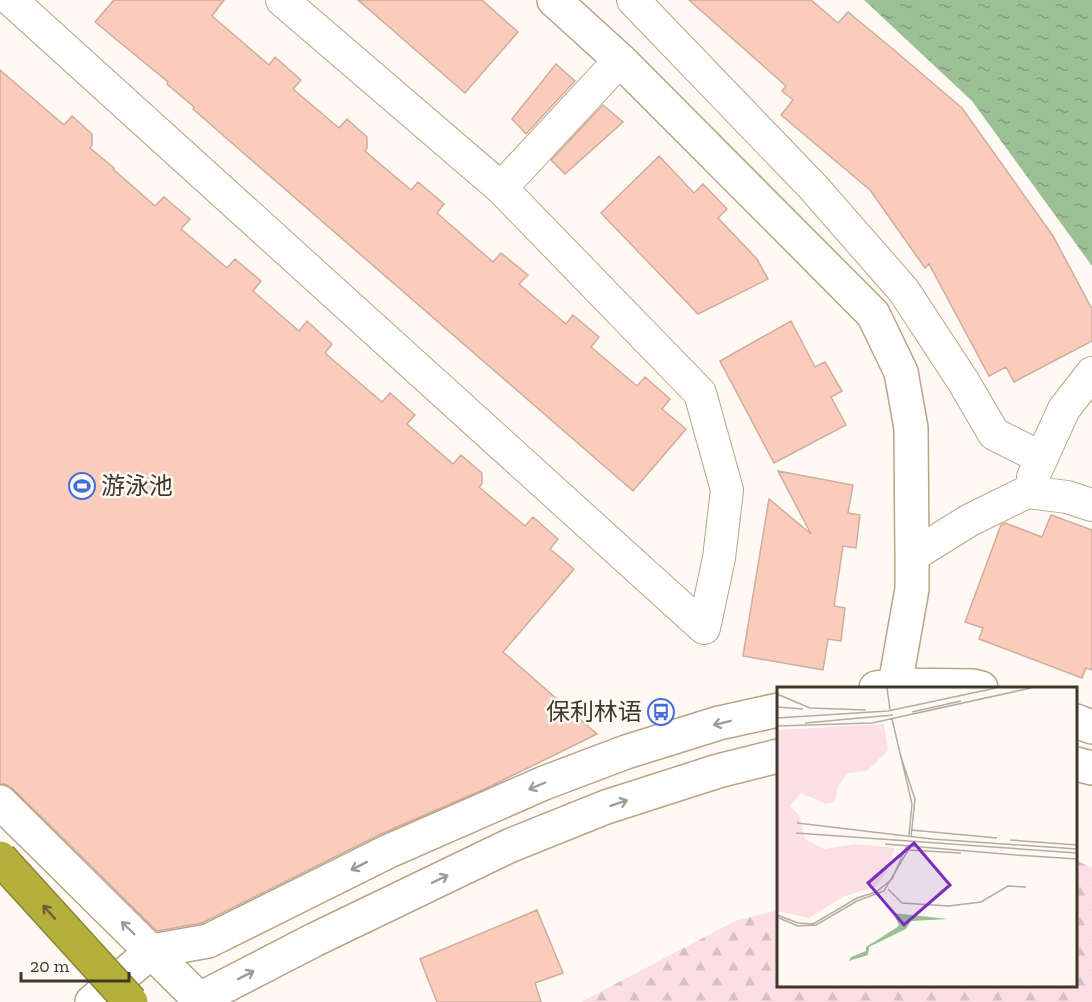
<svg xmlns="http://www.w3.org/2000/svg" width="1092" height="1002" viewBox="0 0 1092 1002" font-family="'Zilla Slab','Noto Sans SC',serif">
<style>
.forest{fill:url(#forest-firs)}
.water{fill:url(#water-ripples)}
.building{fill:#faccbc;stroke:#d0ab9d;stroke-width:1.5}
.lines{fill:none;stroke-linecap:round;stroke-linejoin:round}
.street-casing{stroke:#baa386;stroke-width:34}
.secondary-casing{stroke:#baa386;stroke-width:36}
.street{stroke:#fff;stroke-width:32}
.secondary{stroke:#fff;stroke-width:33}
.highway-bridge-casing{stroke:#8b8635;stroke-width:36;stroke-linecap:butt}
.highway-bridge{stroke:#b4b03b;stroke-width:33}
.oneway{stroke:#a09b95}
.oneway2{stroke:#696131}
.labels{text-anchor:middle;stroke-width:5;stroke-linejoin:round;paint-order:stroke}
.poi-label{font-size:24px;fill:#40372b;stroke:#fefaf3;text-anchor:start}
.inset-road{fill:none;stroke:#b2aca3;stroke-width:1.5}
.view{fill:#7b2cbf;fill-opacity:0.15;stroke:#7b2cbf;stroke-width:3}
.inset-edge{fill:none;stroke:#40372b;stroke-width:3}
</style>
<defs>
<pattern id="forest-firs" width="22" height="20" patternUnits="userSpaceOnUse" patternTransform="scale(1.5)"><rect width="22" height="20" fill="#fbdfe4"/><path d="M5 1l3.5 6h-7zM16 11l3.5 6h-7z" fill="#d8c0c4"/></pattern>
<pattern id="water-ripples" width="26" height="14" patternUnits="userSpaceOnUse" patternTransform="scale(1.5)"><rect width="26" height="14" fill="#9cc096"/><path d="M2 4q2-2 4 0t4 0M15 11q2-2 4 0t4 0" fill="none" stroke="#819d7b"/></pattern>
</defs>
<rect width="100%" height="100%" fill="#fefaf3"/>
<path class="forest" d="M1076,860L1092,868V1002H581L735,921L778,910V986H1076Z"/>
<path class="water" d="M864,0H1092V266L972,101Z"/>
<path class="building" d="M114,0H224L212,16L269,65L275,57L301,80L293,89L339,128L347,119L367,137V148L365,151L411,190L418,182L444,204L437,213L493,262L501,253L528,275L519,284L566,324L573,315L599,337L591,347L637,386L645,377L670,399L662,409L686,429L633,491L248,157L193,109L194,107L167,84L168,82L95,22Z
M358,0H482L518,32L465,93Z
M689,0H811L838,23L848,12L894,50L962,108L1053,236L1092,309V341L1014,382L1006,367L989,376L929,264L925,268L870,190L781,115L793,100L782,91L786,86Z
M556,64L575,81L526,134L512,119Z
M0,70L64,125L72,116L92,134V145L90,148L114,168L113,169L155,206L164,197L190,219L181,229L227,268L235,259L261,281L253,291L299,331L307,321L332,344L325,353L382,402L390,393L415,415L407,424L453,464L461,455L482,473V484L479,487L525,526L533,517L558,539L550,549L574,569L503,652L597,734L487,788L381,834L202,923L157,931L13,789L5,784H0Z
M603,105L623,122L565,174L551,160Z
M659,156L694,193L703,184L727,209L718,218L757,259L768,279L698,314L601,213Z
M791,321L815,367L825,362L842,391L831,397L846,425L774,463L720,361Z
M778,471L853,485L848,513L860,515L856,548L843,546L834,606L845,608L841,641L828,639L823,670L743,656L769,499L811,534Z
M1051,515L1092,530V670L1086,668L1082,678L979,639L983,628L965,622L1001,525L1005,523L1042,537Z
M537,910L563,973L535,983L541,1002H437L420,959Z"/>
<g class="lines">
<defs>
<path id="street" d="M11,0L704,628L719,558L727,490L700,393L501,188L282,0
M633,0L813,187L904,291L963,381L994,434L1042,458
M501,188L620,60
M1033,477L1064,409L1092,373
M912,556L970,520L1027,492L1067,497L1092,505"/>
<path id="secondary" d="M554,0L620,60L873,314L901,372L911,428L912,556V589L895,685
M876,688L895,685L973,686L981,688
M1076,721L1092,727
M1076,764L1092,768
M0,802L199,999
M92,1002L152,951L208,941L389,851L544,783L626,752L719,723L778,710
M194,1002L314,940L509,846L606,807L718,771L778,756"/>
</defs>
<use href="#street" class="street-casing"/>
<use href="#secondary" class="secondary-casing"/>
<use href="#street" class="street"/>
<use href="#secondary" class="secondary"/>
<defs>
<path id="highway-bridge" d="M0,858L131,1002"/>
</defs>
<use href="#highway-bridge" class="highway-bridge-casing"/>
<use href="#highway-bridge" class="highway-bridge"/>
</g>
<defs><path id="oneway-shaft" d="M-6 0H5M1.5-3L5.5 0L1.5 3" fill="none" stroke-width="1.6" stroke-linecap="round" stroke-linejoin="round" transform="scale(1.5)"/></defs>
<g class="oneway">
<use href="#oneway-shaft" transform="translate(722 723) rotate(166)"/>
<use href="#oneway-shaft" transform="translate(537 786) rotate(157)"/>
<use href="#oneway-shaft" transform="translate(619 803) rotate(-18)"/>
<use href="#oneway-shaft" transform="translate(359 866) rotate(153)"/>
<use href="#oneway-shaft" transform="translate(440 879) rotate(-26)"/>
<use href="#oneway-shaft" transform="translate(128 928) rotate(-136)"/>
<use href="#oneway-shaft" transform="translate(246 975) rotate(-27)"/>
</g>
<use class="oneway2" href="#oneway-shaft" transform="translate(49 912) rotate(-132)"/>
<defs>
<symbol id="stadium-ring" viewBox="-11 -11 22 22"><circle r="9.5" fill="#fefaf3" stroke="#446cde" stroke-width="1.5"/><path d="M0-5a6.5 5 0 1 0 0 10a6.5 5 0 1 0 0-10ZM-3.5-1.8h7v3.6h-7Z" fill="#446cde"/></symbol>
<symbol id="bus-ring" viewBox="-11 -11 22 22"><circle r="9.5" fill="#fefaf3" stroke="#446cde" stroke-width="1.5"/><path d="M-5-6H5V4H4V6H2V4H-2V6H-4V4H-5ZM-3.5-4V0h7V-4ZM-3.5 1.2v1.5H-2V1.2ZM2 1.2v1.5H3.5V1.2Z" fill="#446cde"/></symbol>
</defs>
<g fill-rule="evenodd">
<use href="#stadium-ring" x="67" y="471" width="30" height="30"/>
<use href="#bus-ring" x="646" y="697" width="30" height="30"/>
</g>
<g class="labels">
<g class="poi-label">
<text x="101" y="494">游泳池</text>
<text x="642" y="720" text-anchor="end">保利林语</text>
</g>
</g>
<g transform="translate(777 687)">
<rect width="300" height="300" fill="#fefaf3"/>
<path d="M107,37L111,63L90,84L71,86L61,99L58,115L49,117L24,106L13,119L22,128L28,152L47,162L79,157L118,161L109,186L98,200L65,210L32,231L0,224V43Z" fill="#fbdfe4"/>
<path d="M116,226L172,232L134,234L129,242L92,260L91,268L72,274L74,270L89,264V260L119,241L122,238Z" fill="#9cc096"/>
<path class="inset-road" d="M110,1L113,23M0,7L33,21L89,23M0,20L26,22M135,25L184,14M0,31L111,24L219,1M115,32L135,117L132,148M28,36L116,28M0,39L95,36L254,1M124,70L138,112L134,150M20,136L155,152L300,162M134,143L220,151M19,146L300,166M233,153L300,158M108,157L239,168M131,163L184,166M239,168L300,172M111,202L125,216L172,219L204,215L231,199L249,200M0,228L21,236L36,237L80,211L99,205L115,192L130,158M2,231L21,239L39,238L80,214L107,204L133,160"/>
<path class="view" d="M137,156L173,198L127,238L91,196Z"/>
<rect width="300" height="300" class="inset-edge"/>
</g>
<path d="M21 972v9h108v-9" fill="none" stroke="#40372b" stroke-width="3"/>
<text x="30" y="972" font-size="18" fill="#40372b" stroke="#fefaf3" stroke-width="4.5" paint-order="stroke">20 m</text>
</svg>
